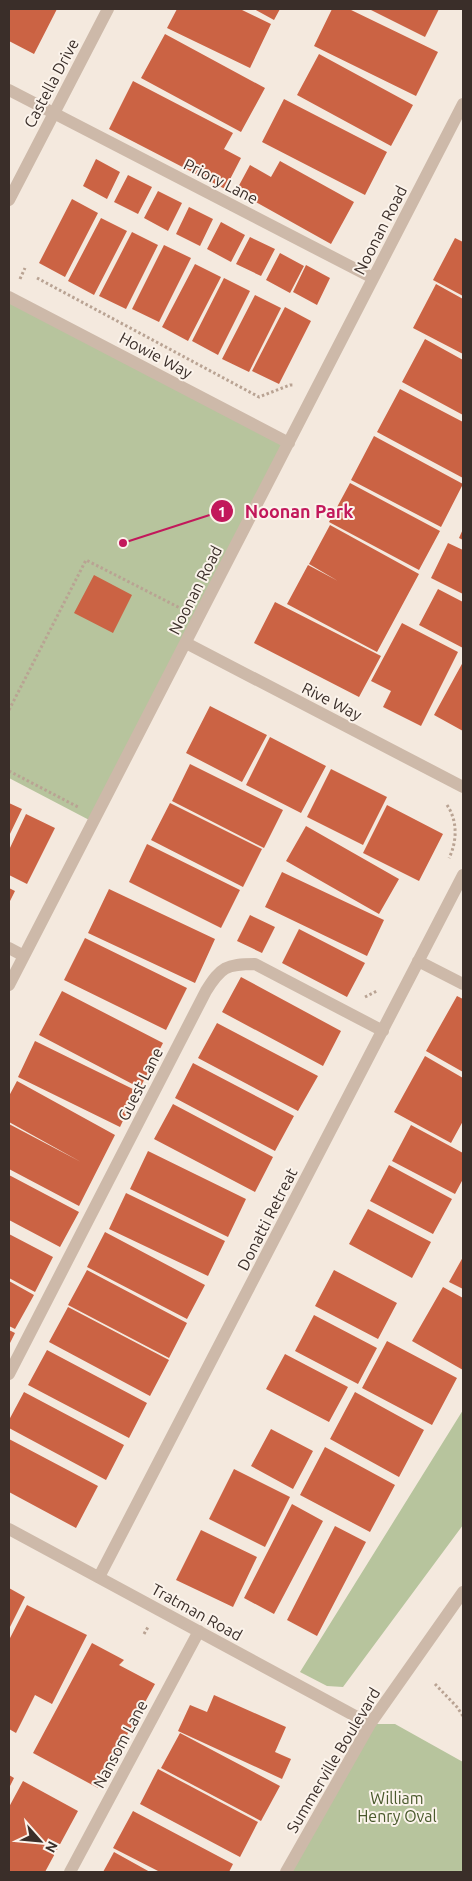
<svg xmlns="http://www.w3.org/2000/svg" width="472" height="1881" viewBox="0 0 472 1881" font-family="Ubuntu,sans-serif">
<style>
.green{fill:#b7c49d}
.building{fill:#cb6344}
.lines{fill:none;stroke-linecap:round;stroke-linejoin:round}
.path{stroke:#b9a393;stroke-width:3;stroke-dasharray:2.5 2.5;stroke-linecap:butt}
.minor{stroke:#cdb9a9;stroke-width:12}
.labels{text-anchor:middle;stroke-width:4;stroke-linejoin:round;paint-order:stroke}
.street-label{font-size:16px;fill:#3a2e29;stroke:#fbf3eb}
.park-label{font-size:16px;fill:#49592c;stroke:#fbf3eb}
.leader{fill:none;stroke:#c2185b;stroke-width:2}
.callout-dot{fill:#c2185b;stroke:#fbf3eb;stroke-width:2}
.mark-label{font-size:15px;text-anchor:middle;font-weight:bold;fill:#fff}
.callout-label{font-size:18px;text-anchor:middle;font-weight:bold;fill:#c2185b;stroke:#fbf3eb;stroke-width:4;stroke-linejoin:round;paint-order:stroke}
</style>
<rect width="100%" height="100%" fill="#f4e9de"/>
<path class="green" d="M9,297L289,443L93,822L9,778Z
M463,1410V1525L343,1687L327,1686L300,1672Z
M370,1724H395L463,1762V1872H286Z"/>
<path class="building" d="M9,9H57L34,54L9,41Z
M177,9H240L271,24L250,68L167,28Z
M254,9H280L274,20Z
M332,9H349L438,52L416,96L314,46Z
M369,9H439L425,37Z
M165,34L265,88L241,132L141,78Z
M319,54L413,105L391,146L297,95Z
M133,81L233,133L224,149L241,158L225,189L109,129Z
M284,99L387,152L365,195L262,142Z
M96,159L120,172L107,199L83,186Z
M280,161L354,202L331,244L236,191L250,165L271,177Z
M128,175L152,187L138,214L114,202Z
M158,191L182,203L168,231L144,218Z
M72,199L98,213L65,277L39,263Z
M189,207L213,219L200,246L176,234Z
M101,218L127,231L94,295L68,281Z
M221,222L245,235L231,262L207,249Z
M132,232L158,245L126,309L99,296Z
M250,237L275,249L261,276L236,264Z
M455,238L463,242V296L433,280Z
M164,245L191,258L159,322L132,309Z
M280,253L304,266L290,293L266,280Z
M195,264L221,277L188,341L162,327Z
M306,265L330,278L317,305L293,292Z
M224,278L250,291L218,355L192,341Z
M436,284L463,299V354L413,328Z
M255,295L281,308L249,372L222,359Z
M285,307L311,321L279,384L252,371Z
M425,339L463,360V415L402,382Z
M400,389L463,422V478L377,432Z
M374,436L463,484L441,527L351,480Z
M350,483L440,531L419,570L329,522Z
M330,525L419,574L377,652L287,604L308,565L338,581L309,564Z
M463,529V540L459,538Z
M448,543L463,550V594L431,578Z
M94,575L132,595L113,633L74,613Z
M438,589L463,602V648L419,625Z
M275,602L381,656L359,697L254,643Z
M402,623L458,652L421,726L383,707L391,691L371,681Z
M463,662V731L434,715Z
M210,706L267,735L242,782L186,753Z
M270,737L326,766L301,813L246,785Z
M190,764L283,810L264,848L172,801Z
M331,769L387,797L363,845L307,817Z
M9,803L22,809L9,836Z
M170,803L262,849L243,887L151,840Z
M387,805L443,834L419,881L363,853Z
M26,814L55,828L27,884L9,875V850Z
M306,826L399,879L379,914L286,861Z
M147,844L240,890L221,928L129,882Z
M282,872L384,920L367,956L265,907Z
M9,888L15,891L9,903Z
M109,889L215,939L195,983L88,933Z
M250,915L275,927L262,953L237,941Z
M299,929L365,963L347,997L282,963Z
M85,938L187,988L166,1030L64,980Z
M241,977L341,1031L323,1066L222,1012Z
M62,991L163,1043L140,1088L39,1035Z
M457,996L463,999V1072L426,1051Z
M217,1023L318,1076L298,1111L198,1058Z
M35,1041L137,1091L120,1127L18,1077Z
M425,1056L463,1078V1121L451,1143L394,1112Z
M193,1063L294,1116L275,1151L175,1098Z
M17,1081L115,1135L79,1206L9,1169V1124L81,1162L9,1122V1096Z
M173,1104L273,1157L255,1192L154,1139Z
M411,1125L463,1153V1179L455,1194L392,1161Z
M148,1151L246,1199L228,1237L130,1189Z
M389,1165L452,1199L433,1234L370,1201Z
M9,1175L79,1212L60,1247L9,1220Z
M126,1193L225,1241L208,1276L109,1229Z
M368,1209L431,1242L412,1278L349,1244Z
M105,1232L205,1285L187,1319L87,1267Z
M9,1234L53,1257L35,1292L9,1278Z
M463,1257V1289L449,1282Z
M87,1270L187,1323L169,1358L68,1305Z
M334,1270L397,1303L378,1339L315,1306Z
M9,1281L34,1295L15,1329L9,1326Z
M443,1287L463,1298V1370L412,1341Z
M68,1307L169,1360L150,1396L49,1342Z
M314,1315L377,1348L358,1384L295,1351Z
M9,1330L15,1333L9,1345Z
M387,1341L457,1378L432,1425L362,1388Z
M47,1350L147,1403L129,1438L28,1385Z
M285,1354L348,1387L329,1422L266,1389Z
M24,1392L124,1445L106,1480L9,1428V1420Z
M355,1392L424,1430L399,1477L330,1439Z
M271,1429L313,1451L293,1489L251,1466Z
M9,1439L98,1486L76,1528L9,1492Z
M325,1447L395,1485L370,1532L300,1495Z
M234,1469L290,1497L265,1547L209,1519Z
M292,1504L323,1521L274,1614L244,1598Z
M335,1526L366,1542L317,1636L287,1620Z
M201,1530L257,1557L233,1607L176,1580Z
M9,1588L25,1597L9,1629Z
M27,1605L87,1635L52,1704L35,1695L16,1733L9,1729V1640Z
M92,1643L124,1660L119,1665L155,1684L98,1788L33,1753Z
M214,1695L286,1727L275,1752L291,1759L282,1779L178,1731L190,1705L207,1712Z
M180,1733L280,1786L261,1821L161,1768Z
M158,1769L258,1822L240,1857L140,1804Z
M9,1775L14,1778L9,1788Z
M23,1781L78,1811L45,1872H9V1807Z
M133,1811L233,1864L229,1872H160L113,1848Z
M114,1852L150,1872H103Z"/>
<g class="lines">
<path class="path" d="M37,278L259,397L290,385H293
M20,279L25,268
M9,710L86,560L180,608
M9,771L78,807
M447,805C458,821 457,842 449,858
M365,997L377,991
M144,1634L148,1627
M435,1684L457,1707L463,1716"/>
<path class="minor" d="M9,90L373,278
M9,200L108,9
M9,297L289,443
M186,643L463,787
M9,948L24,956
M418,961L463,984
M9,985L463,104
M9,1374L206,991C221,967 226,964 255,964L383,1031
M9,1529L370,1724
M99,1577L463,875
M70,1872L199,1631
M286,1872L370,1724L463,1592"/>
</g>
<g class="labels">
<g class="street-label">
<text transform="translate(51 83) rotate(-62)" y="6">Castella Drive</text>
<text transform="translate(221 181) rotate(27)" y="6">Priory Lane</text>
<text transform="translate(380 230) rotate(-63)" y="6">Noonan Road</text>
<text transform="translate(156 355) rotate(28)" y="6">Howie Way</text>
<text transform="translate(195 590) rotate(-63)" y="6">Noonan Road</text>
<text transform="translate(332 701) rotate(27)" y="6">Rive Way</text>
<text transform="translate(140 1084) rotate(-63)" y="6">Guest Lane</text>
<text transform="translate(267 1219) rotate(-63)" y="6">Donatti Retreat</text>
<text transform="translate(197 1612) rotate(29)" y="6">Tratman Road</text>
<text transform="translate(120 1744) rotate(-62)" y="6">Nansom Lane</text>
<text transform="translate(333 1760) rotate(-59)" y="6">Summerville Boulevard</text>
</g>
<g class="park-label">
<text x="397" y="1804">William<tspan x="397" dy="18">Henry Oval</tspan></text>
</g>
</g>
<path class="leader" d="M123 543L222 511"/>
<g class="callout-dot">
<circle cx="123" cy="543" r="5"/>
<circle cx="222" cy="511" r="12"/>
</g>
<g class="mark-label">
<text x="222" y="517">1</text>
</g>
<g class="callout-label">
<text x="299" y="518">Noonan Park</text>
</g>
<rect width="472" height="1881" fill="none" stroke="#3a2e29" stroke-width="20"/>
<g transform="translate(40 1841) rotate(117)" stroke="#fbf3eb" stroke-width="4" paint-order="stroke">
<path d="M0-4L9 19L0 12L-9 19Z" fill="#3a2e29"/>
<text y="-8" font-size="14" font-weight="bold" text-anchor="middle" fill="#3a2e29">N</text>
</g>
</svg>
